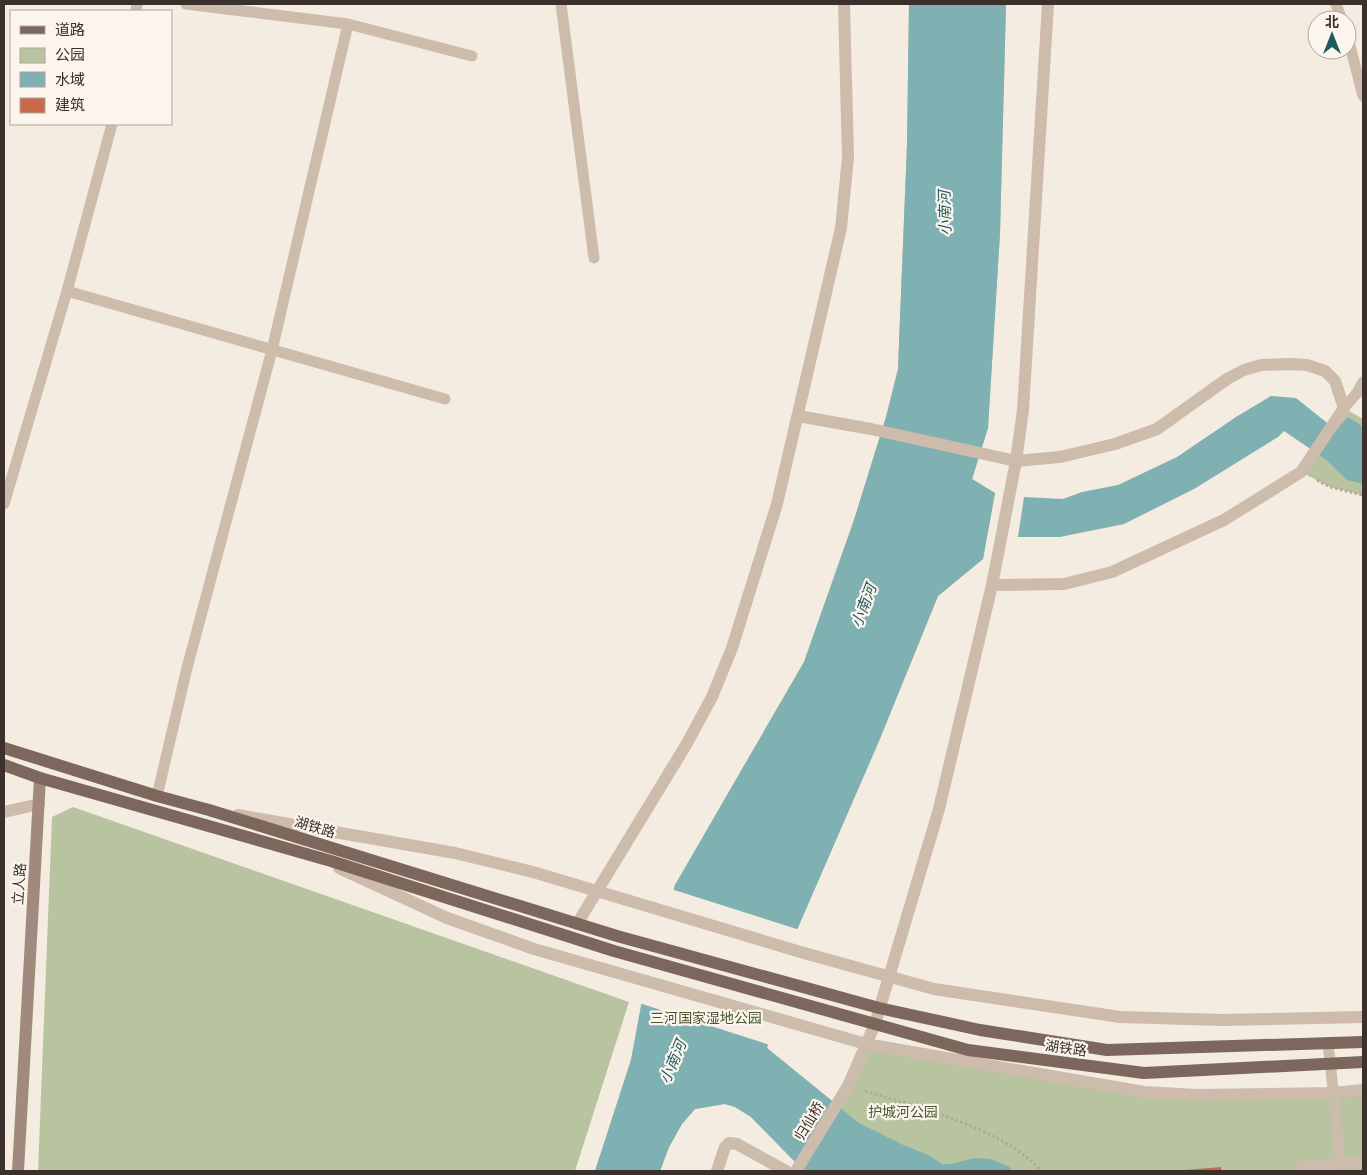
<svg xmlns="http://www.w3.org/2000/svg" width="1367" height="1175" viewBox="0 0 1367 1175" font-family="'Nunito Sans','Noto Sans SC',sans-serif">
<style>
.green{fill:#b8c4a0}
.water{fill:#7fb0b2}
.pier{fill:#f4ebe1}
.building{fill:#c8694b}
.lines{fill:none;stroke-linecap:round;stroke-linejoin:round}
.path{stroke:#b9a596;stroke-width:3;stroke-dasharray:2.5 2.5;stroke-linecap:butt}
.lane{stroke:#cdbbac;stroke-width:11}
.street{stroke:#cdbbac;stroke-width:12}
.secondary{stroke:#a18a7d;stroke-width:12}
.primary{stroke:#7d675c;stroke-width:12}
.labels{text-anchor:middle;stroke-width:4.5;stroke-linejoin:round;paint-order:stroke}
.street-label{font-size:14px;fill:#3b302b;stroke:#fbf5ee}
.park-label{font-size:14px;fill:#4a5a2e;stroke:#fbf5ee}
.water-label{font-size:15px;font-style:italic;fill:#1f5a5e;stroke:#fbf5ee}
</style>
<rect width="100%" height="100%" fill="#f4ebe1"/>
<path class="green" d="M909,4H1006L1000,233L988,428L972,479L995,493L983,559L938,596L879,741L793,939L767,1048L836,1104L866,1044L1144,1092L1363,1090V1171H796L799,1166L751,1117L735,1107L725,1104L695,1109L682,1124L669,1147L660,1171H595L631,1060L641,1006L675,885L804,662L854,520L886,417L898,369L907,145Z
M1344,408L1363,419V495L1330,487L1301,472Z
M73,807L629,1002L575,1171H38L52,817Z"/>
<path class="water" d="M909,4H1006L1000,233L988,428L972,479L995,493L983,559L938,596L879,741L793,939L767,1048L859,1123L901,1144L930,1156L942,1164H952L974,1158L990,1159L1010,1167L1012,1171H804L751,1117L735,1107L725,1104L695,1109L682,1124L669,1147L660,1171H595L631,1060L641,1006L675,885L804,662L854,520L886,417L898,369L907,145Z
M1271,396L1296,398L1336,430L1347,418H1350L1363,427V484L1347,480L1325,459L1284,431L1278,437L1194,489L1124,524L1060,537H1018L1024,497L1063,499L1082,492L1118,485L1177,457L1236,417Z"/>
<path class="pier" d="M671,889L800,930L796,940L770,1045L639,1003Z"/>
<path class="building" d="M1221,1167V1171H1186V1170Z"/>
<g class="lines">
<path class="path" d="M1317,480L1330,487L1363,495
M865,1091C917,1107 1005,1129 1041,1171"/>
<path class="lane" d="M186,4L348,24L472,56
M561,4L594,258
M1336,4L1342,20
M136,11L137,4
M1347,34L1363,96
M67,291L445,399
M1344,408L1357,393L1363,382
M4,504L67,291L112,124
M157,796L187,668L272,350L348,24
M1328,1043L1341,1164
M1301,1171V1166L1363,1162"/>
<path class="street" d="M798,416L871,429L1016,461L1060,457L1115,444L1157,429L1227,379L1244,370L1261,365L1290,364L1307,365L1325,371L1335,381L1344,408L1301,472L1224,520L1112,572L1064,584L992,585
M4,812L39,804
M238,815L455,853L533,872L804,953L934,989L1120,1017L1222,1020L1363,1017
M339,868L447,918L534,949L866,1044L1144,1092L1197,1095L1333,1093L1363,1090
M577,924L686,745L712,697L732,648L777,504L841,228L848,157L844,4
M717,1171L725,1147L729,1143L737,1144L786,1171
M796,1171L848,1086L875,1024L939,809L992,585L1016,461L1023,410L1048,4"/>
<path class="secondary" d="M18,1171L40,778"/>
<path class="primary" d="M4,748L157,796L209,810L617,936L879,1008L980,1030L1107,1050L1363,1042
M4,765L40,778L331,861L614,951L968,1050L1144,1073L1363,1062"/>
</g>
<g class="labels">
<g class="street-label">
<text transform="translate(315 827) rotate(17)" y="5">湖铁路</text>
<text transform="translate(19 884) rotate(-86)" y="5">立人路</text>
<text transform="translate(1066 1048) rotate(8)" y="5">湖铁路</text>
<text transform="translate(809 1121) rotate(-59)" y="5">归仙桥</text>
</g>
<g class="park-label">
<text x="706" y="1023">三河国家湿地公园</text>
<text x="903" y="1117">护城河公园</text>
</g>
<g class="water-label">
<text transform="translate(945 213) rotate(-91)" y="5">小南河</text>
<text transform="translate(864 606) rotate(-69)" y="5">小南河</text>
<text transform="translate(673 1062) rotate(-67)" y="5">小南河</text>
</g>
</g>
<rect width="1367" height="1175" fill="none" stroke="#3b302b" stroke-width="10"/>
<rect x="10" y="10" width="162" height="115" fill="#fbf5ee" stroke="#aea6a0"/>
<rect x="20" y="26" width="25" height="8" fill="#7d675c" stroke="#aea6a0"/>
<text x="55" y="35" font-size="15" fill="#3b302b">道路</text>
<rect x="20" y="48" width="25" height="15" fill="#b8c4a0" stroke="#aea6a0"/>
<text x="55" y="60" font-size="15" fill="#3b302b">公园</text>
<rect x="20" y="72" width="25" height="15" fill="#7fb0b2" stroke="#aea6a0"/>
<text x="55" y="85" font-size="15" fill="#3b302b">水域</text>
<rect x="20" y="98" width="25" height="15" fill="#c8694b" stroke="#aea6a0"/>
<text x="55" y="110" font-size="15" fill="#3b302b">建筑</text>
<g transform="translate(1332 35)"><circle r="24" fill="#fbf5ee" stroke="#aea6a0"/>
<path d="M0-4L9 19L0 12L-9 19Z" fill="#1f5a5e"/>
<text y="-8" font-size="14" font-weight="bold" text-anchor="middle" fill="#3b302b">北</text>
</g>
</svg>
